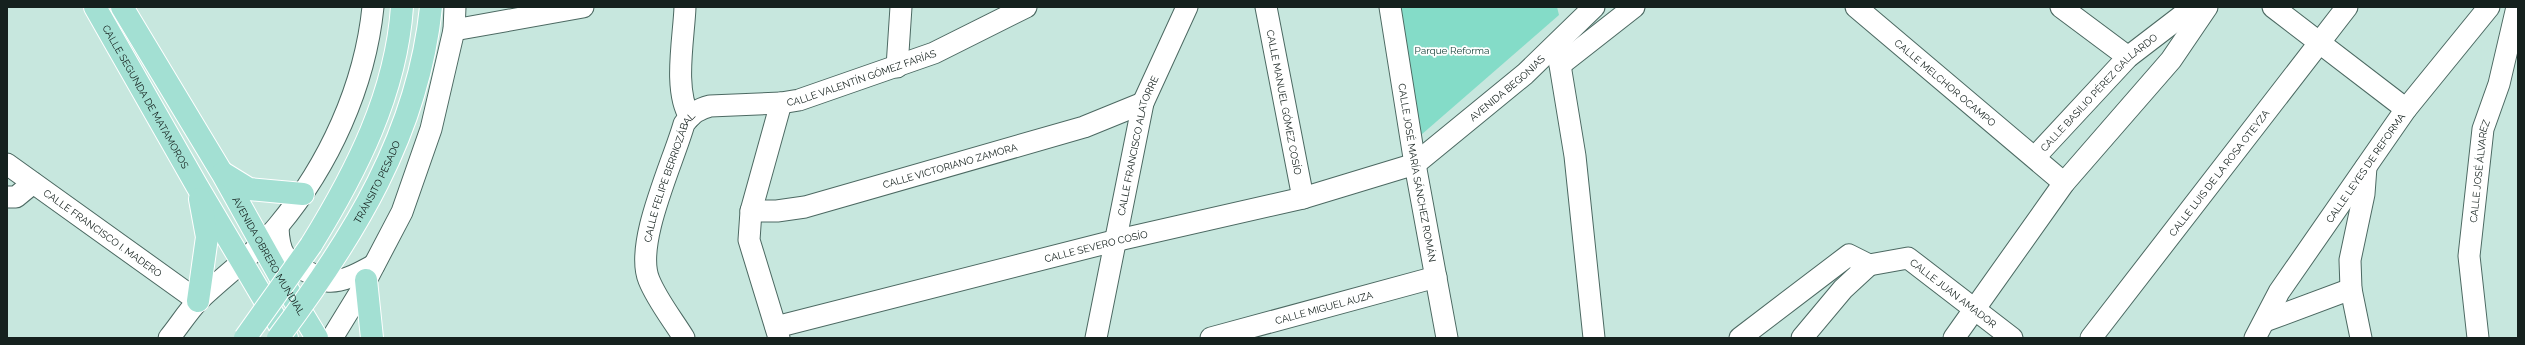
<svg xmlns="http://www.w3.org/2000/svg" width="2525" height="345" viewBox="0 0 2525 345" font-family="Raleway,sans-serif">
<style>
.green{fill:#84dcc8}
.lines{fill:none;stroke-linecap:round;stroke-linejoin:round}
.minor-casing{stroke:#4c6962;stroke-width:23}
.major-casing{stroke:#fff;stroke-width:24}
.minor{stroke:#fff;stroke-width:21}
.major{stroke:#a3e0d3;stroke-width:22}
.major-bridge-casing{stroke:#fff;stroke-width:24;stroke-linecap:butt}
.major-bridge{stroke:#a3e0d3;stroke-width:22}
.labels{text-anchor:middle;stroke-width:3.5;stroke-linejoin:round;paint-order:stroke}
.park-label{font-size:10px;fill:#1a453c;stroke:#fff}
.street-label{font-size:10px;fill:#15211e;stroke:#fff}
</style>
<rect width="100%" height="100%" fill="#c7e7de"/>
<path class="green" d="M1401,7H1557L1559,15L1421,135Z"/>
<g class="lines">
<defs>
<g id="minor">
<path d="M685,7C684,37 673,91 690,117"/>
<path id="s1" d="M1266,7L1303,198"/>
<path id="s2" d="M1390,7L1415,164L1447,338"/>
<path id="s3" d="M1856,7L2064,183"/>
<path d="M2061,7L2128,57"/>
<path d="M2273,7L2406,109"/>
<path d="M454,30L583,7"/>
<path d="M1560,65L1575,156L1594,338"/>
<path d="M1560,65L1634,7"/>
<path d="M897,67L901,7"/>
<path id="s4" d="M2035,157L2128,57L2188,11L2197,7"/>
<path id="s5" d="M7,164L198,301"/>
<path d="M7,197H16L33,183"/>
<path id="s6" d="M751,211H777L805,207L1084,127L1143,103"/>
<path d="M278,227C279,255 285,261 310,273C315,276 322,281 327,281C343,283 361,272 374,265"/>
<path id="s7" d="M1869,265L1908,258L2012,338"/>
<path d="M2265,321L2351,289"/>
<path id="s8" d="M776,327L1114,241L1303,198L1415,164L1525,74L1594,7"/>
<path d="M169,338C179,326 188,311 199,300C225,275 255,254 278,226C329,165 365,86 373,7"/>
<path d="M332,338L359,294L402,212L431,129L454,30L455,7"/>
<path id="s9" d="M684,338C673,320 657,300 649,280C634,244 673,163 684,124C691,114 698,109 710,106L781,103L799,100L934,53L1026,7"/>
<path d="M779,338L749,240L751,211L781,103"/>
<path id="s10" d="M1096,338L1143,103L1187,7"/>
<path id="s11" d="M1211,338L1436,277"/>
<path d="M1740,338L1849,255L1869,265"/>
<path d="M1802,338L1843,289L1869,265"/>
<path d="M1954,338L2064,183L2171,60L2207,7"/>
<path id="s12" d="M2091,338L2347,7"/>
<path id="s13" d="M2255,338L2279,292L2406,109L2489,7"/>
<path d="M2361,338L2351,289L2350,260L2364,194L2366,167"/>
<path id="s14" d="M2478,338L2469,256L2483,129L2499,84L2517,7"/>
</g>
<g id="major">
<path id="s15" d="M95,7L197,186L287,338"/>
<path id="s16" d="M122,7L222,173L279,275L317,338"/>
<path d="M223,173L249,189L303,194"/>
<path d="M311,245C356,172 396,94 402,7"/>
<path d="M366,280L372,338"/>
<path d="M198,301L207,237L200,199"/>
</g>
</defs>
<use href="#minor" class="minor-casing"/>
<use href="#major" class="major-casing"/>
<use href="#minor" class="minor"/>
<use href="#major" class="major"/>
<defs>
<g id="major-bridge">
<path d="M245,338L311,245"/>
<path id="s17" d="M278,338C353,238 418,134 431,7"/>
</g>
</defs>
<use href="#major-bridge" class="major-bridge-casing"/>
<use href="#major-bridge" class="major-bridge"/>
</g>
<g class="labels">
<g class="park-label">
<text x="1452" y="54">Parque Reforma</text>
</g>
<g class="street-label">
<text dy="4" stroke="none"><textPath href="#s9" startOffset="418">CALLE VALENTÍN GÓMEZ FARÍAS</textPath></text>
<text dy="4" stroke="none"><textPath href="#s3" startOffset="117">CALLE MELCHOR OCAMPO</textPath></text>
<text dy="4" stroke="none"><textPath href="#s8" startOffset="779">AVENIDA BEGONIAS</textPath></text>
<text dy="4" stroke="none"><textPath href="#s4" startOffset="91">CALLE BASILIO PÉREZ GALLARDO</textPath></text>
<text dy="4" stroke="none"><textPath href="#s15" startOffset="103">CALLE SEGUNDA DE MATAMOROS</textPath></text>
<text dy="4" stroke="none"><textPath href="#s1" startOffset="97">CALLE MANUEL GÓMEZ COSÍO</textPath></text>
<text dy="4" stroke="none"><textPath href="#s10" startOffset="197">CALLE FRANCISCO ALATORRE</textPath></text>
<text dy="4" stroke="none"><textPath href="#s6" startOffset="205">CALLE VICTORIANO ZAMORA</textPath></text>
<text dy="4" stroke="none"><textPath href="#s13" startOffset="203">CALLE LEYES DE REFORMA</textPath></text>
<text dy="4" stroke="none"><textPath href="#s14" startOffset="168">CALLE JOSÉ ÁLVAREZ</textPath></text>
<text dy="4" stroke="none"><textPath href="#s12" startOffset="209">CALLE LUIS DE LA ROSA OTEYZA</textPath></text>
<text dy="4" stroke="none"><textPath href="#s2" startOffset="168">CALLE JOSÉ MARÍA SÁNCHEZ ROMÁN</textPath></text>
<text dy="4" stroke="none"><textPath href="#s9" startOffset="175">CALLE FELIPE BERRIOZÁBAL</textPath></text>
<text dy="4" stroke="none"><textPath href="#s17" startOffset="185">TRÁNSITO PESADO</textPath></text>
<text dy="4" stroke="none"><textPath href="#s5" startOffset="118">CALLE FRANCISCO I. MADERO</textPath></text>
<text dy="4" stroke="none"><textPath href="#s8" startOffset="330">CALLE SEVERO COSÍO</textPath></text>
<text dy="4" stroke="none"><textPath href="#s16" startOffset="289">AVENIDA OBRERO MUNDIAL</textPath></text>
<text dy="4" stroke="none"><textPath href="#s7" startOffset="97">CALLE JUAN AMADOR</textPath></text>
<text dy="4" stroke="none"><textPath href="#s11" startOffset="117">CALLE MIGUEL AUZA</textPath></text>
</g>
</g>
<rect width="2525" height="345" fill="none" stroke="#15211e" stroke-width="16"/>
</svg>
